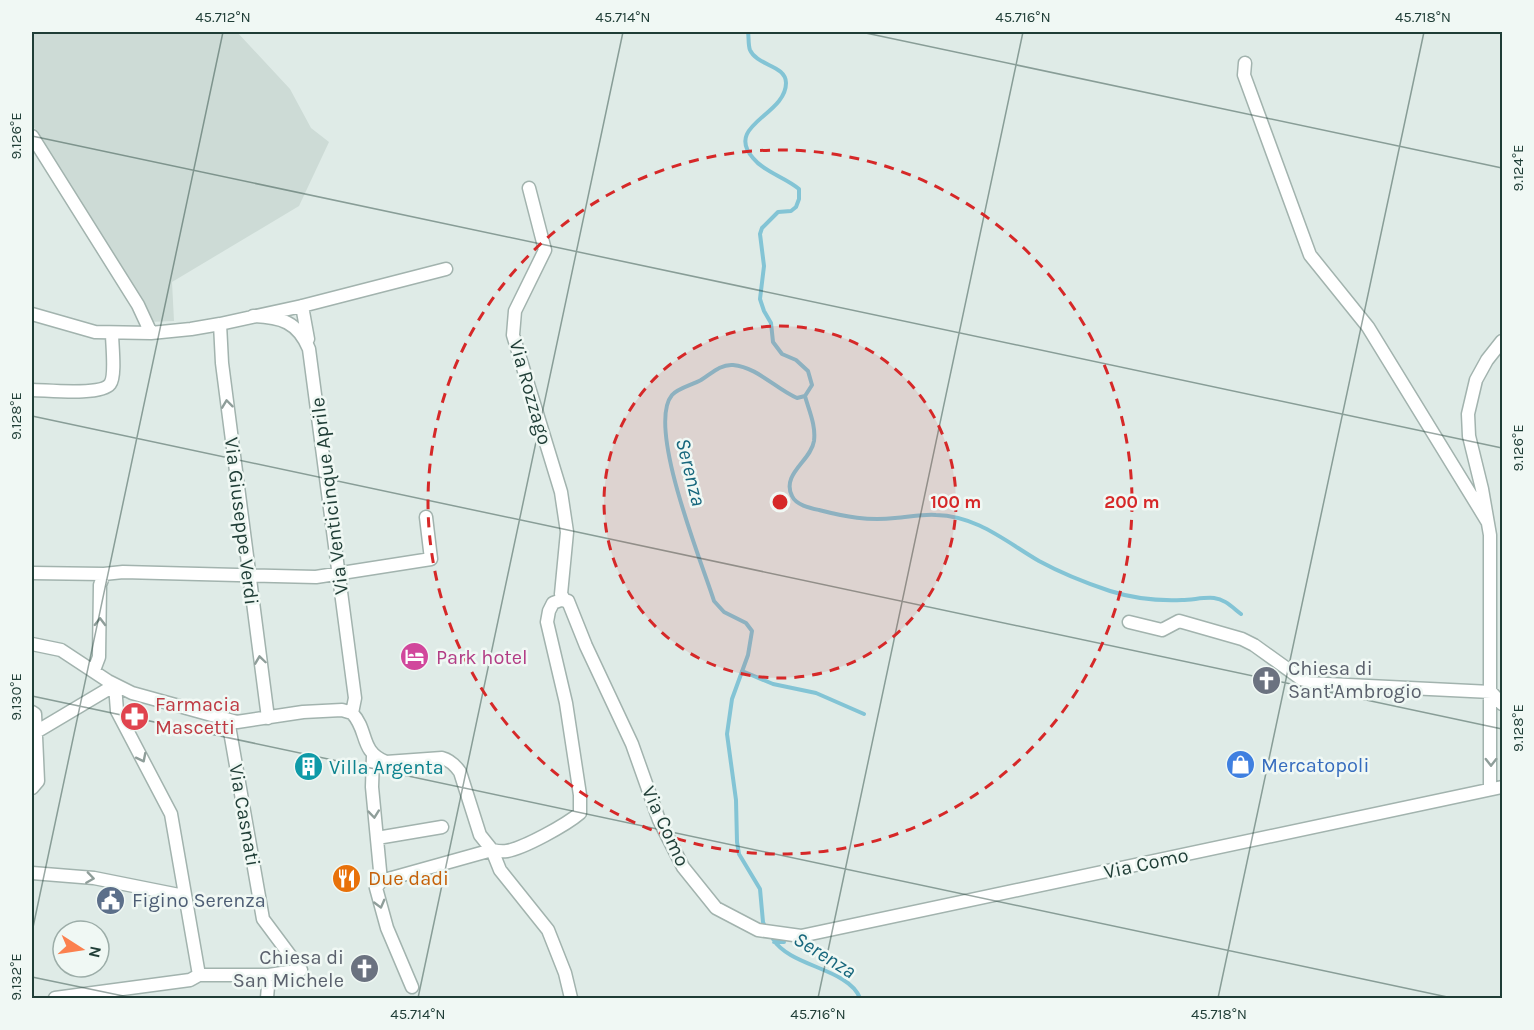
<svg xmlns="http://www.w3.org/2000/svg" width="1534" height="1030" viewBox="0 0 1534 1030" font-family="Karla,sans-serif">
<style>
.built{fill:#cddbd6}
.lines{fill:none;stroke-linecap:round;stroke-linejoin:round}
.stream{stroke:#83c4d5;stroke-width:4}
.minor-casing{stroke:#a2b3ae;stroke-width:15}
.minor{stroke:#fff;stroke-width:12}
.oneway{stroke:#8f9e9a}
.ticks{fill:none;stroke:#1f3d36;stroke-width:1.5;stroke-opacity:0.45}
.ring{fill:none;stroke:#d62828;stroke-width:3;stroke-dasharray:10 8}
.labels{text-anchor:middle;stroke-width:5;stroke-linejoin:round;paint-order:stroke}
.street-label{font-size:20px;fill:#1f3d36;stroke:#f0f8f4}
.hotel-label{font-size:20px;fill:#b23c85;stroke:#f0f8f4;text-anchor:start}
.worship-label{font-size:20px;fill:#5b616d;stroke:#f0f8f4;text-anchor:start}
.health-label{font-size:20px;fill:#be3a42;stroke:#f0f8f4;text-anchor:start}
.shop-label{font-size:20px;fill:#366cbe;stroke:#f0f8f4;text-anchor:start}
.culture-label{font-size:20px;fill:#0d838f;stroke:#f0f8f4;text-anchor:start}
.food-label{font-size:20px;fill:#c56008;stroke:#f0f8f4;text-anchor:start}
.service-label{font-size:20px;fill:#4e5e75;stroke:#f0f8f4;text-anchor:start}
.water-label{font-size:21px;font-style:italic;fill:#16667c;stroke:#f0f8f4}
.centre{fill:#d62828;stroke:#f0f8f4;stroke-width:3}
.ring-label{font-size:18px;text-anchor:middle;font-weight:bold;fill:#d62828;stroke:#f0f8f4;stroke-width:5;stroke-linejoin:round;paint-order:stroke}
.neatline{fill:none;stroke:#1f3d36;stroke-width:2}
.ticks-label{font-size:15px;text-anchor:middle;fill:#1f3d36}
</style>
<rect width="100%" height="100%" fill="#dfebe7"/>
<path class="built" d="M32,32H237L290,89L311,128L329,142L299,206L172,282L174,321L148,322L32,124Z"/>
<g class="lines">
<path class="stream" d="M748,32C749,37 748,45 750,50C757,66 786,65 786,83C786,115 724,125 753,158C764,172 785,177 799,189V199L796,207L791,211L778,212L762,228L760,234L764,266L760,299L764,311L771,323L773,342L782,354L796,360L808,371L812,385L805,396L797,398C776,389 757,367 733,365C720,364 711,374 701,380C692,385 678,388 672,395C646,426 702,563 714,601L724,612L746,623L752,631L748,655L732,699L727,734L736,800L737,842L739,854L760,889L763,922L765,927
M805,396C809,411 816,425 814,441C811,461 781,474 792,496C796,505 810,508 819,510C846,517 868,521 895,518C909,517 923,514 936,515C977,516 1005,541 1039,561C1061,573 1086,583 1110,591C1132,598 1159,601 1182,600C1192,600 1204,597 1214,598C1225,599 1233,608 1241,614
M742,671L773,684L816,693L864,714
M773,939C790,967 848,968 860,998
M774,942H784"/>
<defs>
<path id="minor" d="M1245,63L1244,75L1310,255L1368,327L1487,521
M32,136L138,305L151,333
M529,188L545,250L515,311L513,335L561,492L567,532L561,594L565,601
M302,306L308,339
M32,314L95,332L151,333L191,329L220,324L302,306L446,269
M253,316C281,317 298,322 309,349L355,698L352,713
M220,324L222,363L268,718
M32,390C47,390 101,396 110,384C116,376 112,345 112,333
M32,573L104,574L123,572L316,577L431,559L426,517
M1129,622L1162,630L1179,621L1242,639L1254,645L1307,683L1491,692L1502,704
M32,644L61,650L108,681L132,693L237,722L303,712L342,710L352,713
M94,670L99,657L100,585L104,574
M32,712L35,714L38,781L32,788
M352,713C369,731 359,751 386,762L442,758C450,760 455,765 460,772L480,835L492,850L500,870L548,930L565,973L571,998
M36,732L115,685L117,711L171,814L199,975H269L301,970L263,919L228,720
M373,756L372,787L381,881L376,888L387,928L412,987
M1490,789V535L1482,489L1469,436L1468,414L1476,380L1487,360L1502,341
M377,838L442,827
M32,873L94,878L179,895L186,900
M381,881L492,850C497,851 501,852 507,851C524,848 566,825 580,813V795L566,703L547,622L549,611L553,603L561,600L568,601L586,646L632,744L659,820L683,867L716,908L758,930L801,936L1502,787
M55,998L190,980L199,975
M267,998L269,975"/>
</defs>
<use href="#minor" class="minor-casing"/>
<use href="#minor" class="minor"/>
</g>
<defs><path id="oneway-chevron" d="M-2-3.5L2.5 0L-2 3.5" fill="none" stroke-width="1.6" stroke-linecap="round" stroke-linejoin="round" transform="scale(1.5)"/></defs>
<g class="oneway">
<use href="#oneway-chevron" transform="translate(227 404) rotate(-97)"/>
<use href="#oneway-chevron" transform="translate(100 622) rotate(-89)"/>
<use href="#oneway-chevron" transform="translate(260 660) rotate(-98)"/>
<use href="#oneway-chevron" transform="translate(142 758) rotate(63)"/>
<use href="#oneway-chevron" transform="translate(1491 762) rotate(90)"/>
<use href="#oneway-chevron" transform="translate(374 814) rotate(84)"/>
<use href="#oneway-chevron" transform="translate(90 878) rotate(8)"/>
<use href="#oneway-chevron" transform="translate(380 904) rotate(75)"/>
</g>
<path class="ticks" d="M861,32L1502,168M32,136L1502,448M32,416L1502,729M32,696L1452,998M32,932L223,32M32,977L133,998M418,998L623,32M818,998L1023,32M1218,998L1424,32"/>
<circle cx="780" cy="502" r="176" fill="#d62828" fill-opacity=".12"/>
<g class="ring">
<circle cx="780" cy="502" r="176"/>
<circle cx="780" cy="502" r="352"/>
</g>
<defs>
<symbol id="hotel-disc" viewBox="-11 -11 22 22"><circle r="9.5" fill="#d1479c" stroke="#f0f8f4"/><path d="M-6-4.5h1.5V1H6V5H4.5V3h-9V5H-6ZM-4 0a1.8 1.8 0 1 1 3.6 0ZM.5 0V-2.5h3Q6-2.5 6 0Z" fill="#fff"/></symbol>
<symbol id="church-disc" viewBox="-11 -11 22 22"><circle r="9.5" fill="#6b7280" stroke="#f0f8f4"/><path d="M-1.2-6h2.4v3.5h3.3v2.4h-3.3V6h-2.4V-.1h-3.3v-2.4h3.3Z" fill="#fff"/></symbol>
<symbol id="pharmacy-disc" viewBox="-11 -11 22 22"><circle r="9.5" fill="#e0444e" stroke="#f0f8f4"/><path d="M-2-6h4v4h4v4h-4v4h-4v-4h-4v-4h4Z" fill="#fff"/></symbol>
<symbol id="shop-disc" viewBox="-11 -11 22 22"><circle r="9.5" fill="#3f7fe0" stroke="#f0f8f4"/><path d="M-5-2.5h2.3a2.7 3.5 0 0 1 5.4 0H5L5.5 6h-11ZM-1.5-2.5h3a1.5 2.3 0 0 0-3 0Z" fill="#fff"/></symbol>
<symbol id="building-disc" viewBox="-11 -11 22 22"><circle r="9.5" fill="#0f9aa8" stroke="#f0f8f4"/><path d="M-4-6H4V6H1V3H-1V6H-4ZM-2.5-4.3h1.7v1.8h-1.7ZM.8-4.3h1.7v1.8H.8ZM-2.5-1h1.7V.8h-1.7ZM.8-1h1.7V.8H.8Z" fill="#fff"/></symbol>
<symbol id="restaurant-disc" viewBox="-11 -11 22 22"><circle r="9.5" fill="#e8710a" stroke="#f0f8f4"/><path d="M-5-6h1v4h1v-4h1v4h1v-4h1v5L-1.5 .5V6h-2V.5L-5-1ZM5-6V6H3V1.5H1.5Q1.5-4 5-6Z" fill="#fff"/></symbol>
<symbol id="civic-disc" viewBox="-11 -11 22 22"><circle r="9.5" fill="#5c6f8a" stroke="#f0f8f4"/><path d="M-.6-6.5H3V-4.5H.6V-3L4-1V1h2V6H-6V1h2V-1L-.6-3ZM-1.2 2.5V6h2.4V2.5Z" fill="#fff"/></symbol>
</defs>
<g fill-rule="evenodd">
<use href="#hotel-disc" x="398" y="640" width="33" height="33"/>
<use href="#church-disc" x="1250" y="664" width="33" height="33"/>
<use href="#pharmacy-disc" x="118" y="700" width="33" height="33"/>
<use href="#shop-disc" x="1224" y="748" width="33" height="33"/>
<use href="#building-disc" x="292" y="750" width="33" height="33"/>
<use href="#restaurant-disc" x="330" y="862" width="33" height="33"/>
<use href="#civic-disc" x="94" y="884" width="33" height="33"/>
<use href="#church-disc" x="348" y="952" width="33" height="33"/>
</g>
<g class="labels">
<g class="street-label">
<text transform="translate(531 392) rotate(74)" y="7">Via Rozzago</text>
<text transform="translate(329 496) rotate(-97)" y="7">Via Venticinque Aprile</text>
<text transform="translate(242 521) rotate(83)" y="7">Via Giuseppe Verdi</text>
<text transform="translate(245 815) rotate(80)" y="7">Via Casnati</text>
<text transform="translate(666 826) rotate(65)" y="7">Via Como</text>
<text transform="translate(1146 863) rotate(-12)" y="7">Via Como</text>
</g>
<g class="hotel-label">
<text x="436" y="664">Park hotel</text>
</g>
<g class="worship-label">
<text x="1288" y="675">Chiesa di<tspan x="1288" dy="23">Sant'Ambrogio</tspan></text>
<text x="344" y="964" text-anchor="end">Chiesa di<tspan x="344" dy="23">San Michele</tspan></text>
</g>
<g class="health-label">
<text x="155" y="711">Farmacia<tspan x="155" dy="23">Mascetti</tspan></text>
</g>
<g class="shop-label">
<text x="1261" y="772">Mercatopoli</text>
</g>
<g class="culture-label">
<text x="329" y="774">Villa Argenta</text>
</g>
<g class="food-label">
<text x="368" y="885">Due dadi</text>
</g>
<g class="service-label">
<text x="132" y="907">Figino Serenza</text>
</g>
<g class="water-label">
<text transform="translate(691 472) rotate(76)" y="7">Serenza</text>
<text transform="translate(825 955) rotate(32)" y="7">Serenza</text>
</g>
</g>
<circle cx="780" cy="502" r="9" class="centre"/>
<g class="ring-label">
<text x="956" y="508">100 m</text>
<text x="1132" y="508">200 m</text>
</g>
<rect width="1534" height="1030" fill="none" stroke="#f0f8f4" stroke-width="66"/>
<g transform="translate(81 949) rotate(102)"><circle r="28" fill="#f0f8f4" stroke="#9cada8" stroke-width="1.5"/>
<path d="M0-4.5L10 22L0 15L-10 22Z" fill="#fb804e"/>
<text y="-9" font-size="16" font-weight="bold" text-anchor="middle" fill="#1f3d36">N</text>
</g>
<rect x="33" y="33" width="1468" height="964" class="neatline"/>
<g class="ticks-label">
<text x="223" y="22">45.712°N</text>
<text x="623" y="22">45.714°N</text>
<text x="1023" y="22">45.716°N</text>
<text x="1423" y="22">45.718°N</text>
<text transform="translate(16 136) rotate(-90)" y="5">9.126°E</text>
<text transform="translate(1518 168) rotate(-90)" y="5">9.124°E</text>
<text transform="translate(16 416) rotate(-90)" y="5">9.128°E</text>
<text transform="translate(1518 448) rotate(-90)" y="5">9.126°E</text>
<text transform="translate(16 697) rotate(-90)" y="5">9.130°E</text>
<text transform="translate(1518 728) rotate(-90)" y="5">9.128°E</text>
<text transform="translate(16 977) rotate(-90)" y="5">9.132°E</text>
<text x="418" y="1019">45.714°N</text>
<text x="818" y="1019">45.716°N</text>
<text x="1219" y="1019">45.718°N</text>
</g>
</svg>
